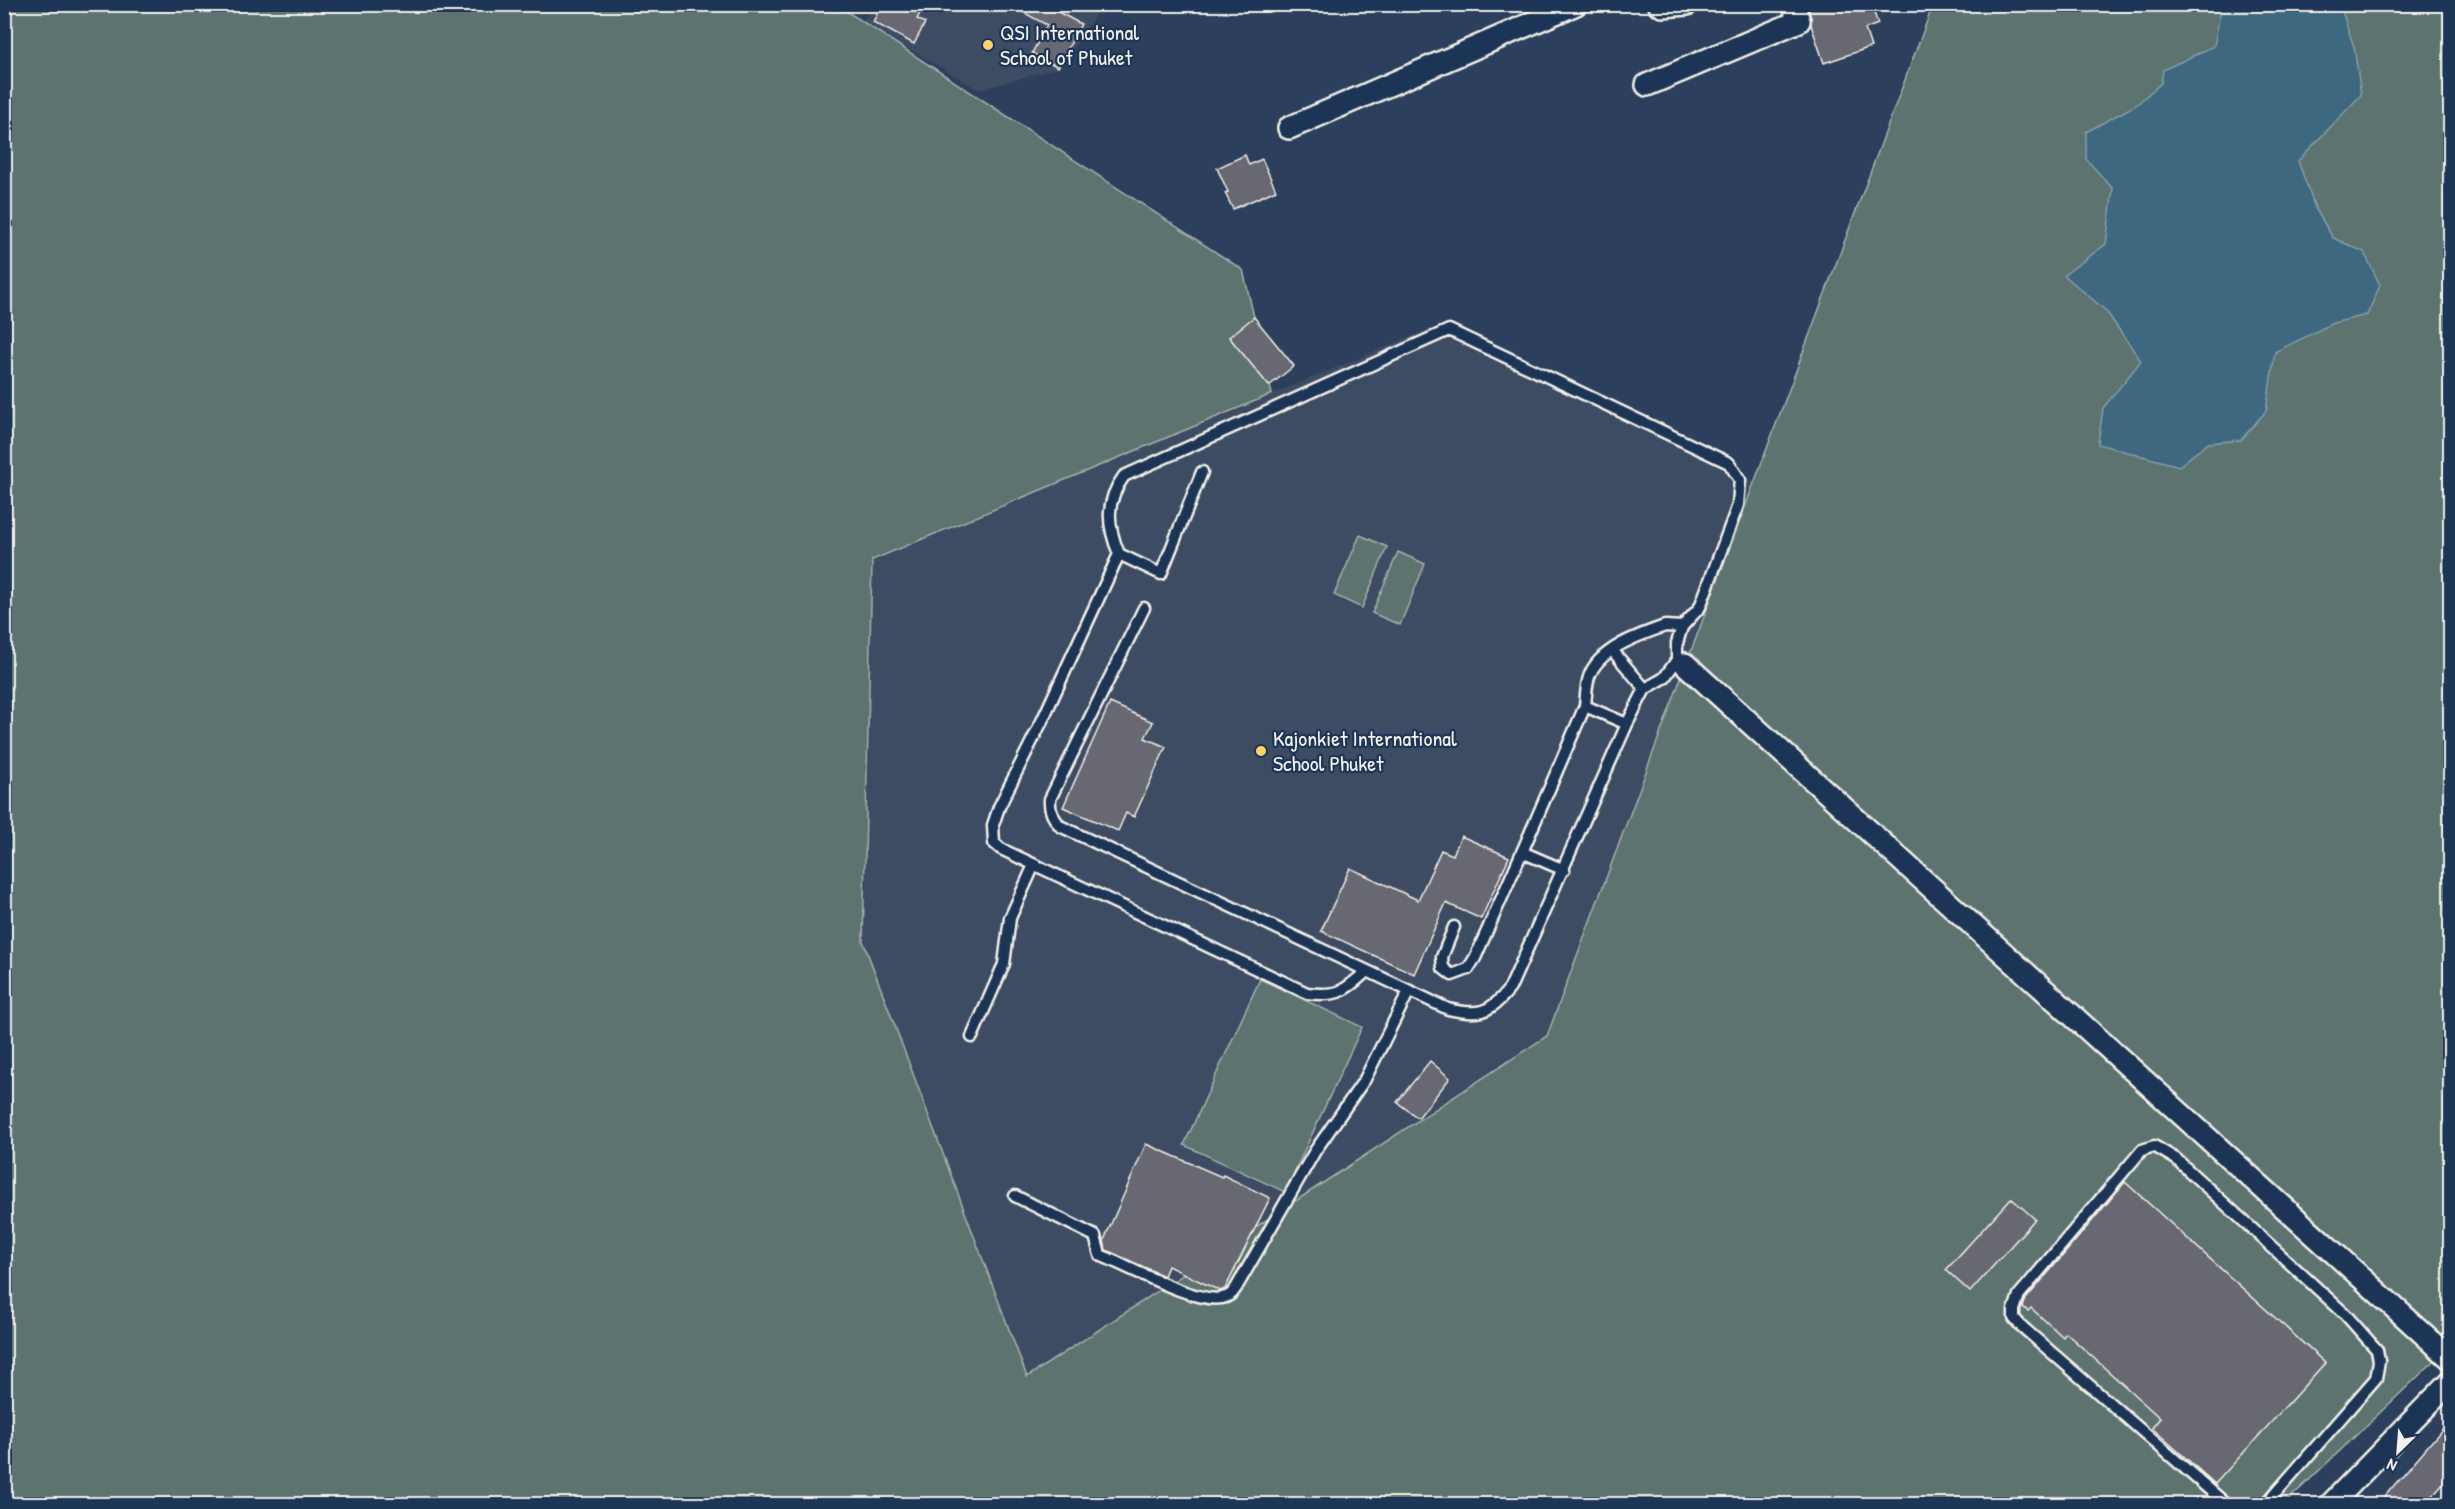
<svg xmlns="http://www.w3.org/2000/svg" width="2455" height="1509" viewBox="0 0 2455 1509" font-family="'Patrick Hand',sans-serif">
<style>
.built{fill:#3e4b63}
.green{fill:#5c736f;stroke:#a8b2ac;stroke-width:1.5}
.water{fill:#3c6880;stroke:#869faa;stroke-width:1.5}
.building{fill:#686772;stroke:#f4f1e8;stroke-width:1.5}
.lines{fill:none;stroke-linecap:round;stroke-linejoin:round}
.lane-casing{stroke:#f4f1e8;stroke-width:15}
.street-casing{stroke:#f4f1e8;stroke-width:26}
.lane{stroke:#1d3557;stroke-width:10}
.street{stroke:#1d3557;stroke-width:21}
.poi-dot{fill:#ffd166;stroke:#1d3557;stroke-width:2}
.labels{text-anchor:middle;stroke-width:4.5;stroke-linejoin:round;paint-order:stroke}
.poi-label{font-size:22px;fill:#f4f1e8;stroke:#1d3557;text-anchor:start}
</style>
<rect width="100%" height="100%" fill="#2c3f5c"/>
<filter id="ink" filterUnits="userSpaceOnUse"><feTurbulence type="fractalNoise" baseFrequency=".0167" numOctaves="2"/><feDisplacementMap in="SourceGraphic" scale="12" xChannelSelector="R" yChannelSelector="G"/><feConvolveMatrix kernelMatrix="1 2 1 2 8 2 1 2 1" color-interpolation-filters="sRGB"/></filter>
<g filter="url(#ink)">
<path class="built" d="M873,5H1102L1061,67L979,90L863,22Z
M1429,329L1754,481L1547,1036L1026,1377L863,941L872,560Z"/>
<path class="green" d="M5,5H841L840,7L1243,270L1272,394L872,560L863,941L1027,1377L1547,1036L1933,5H2450V1346L2284,1504H5Z
M1360,535L1387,547L1362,608L1334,595Z
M1398,552L1425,564L1400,625L1372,613Z
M1260,979L1362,1027L1285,1192L1184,1145Z"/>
<path class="water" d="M2217,5H2340L2354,47L2361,95L2298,161L2315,208L2333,238L2364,252L2380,285L2367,315L2333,323L2275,352L2266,411L2241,440L2208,443L2179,466L2098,444L2103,408L2141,361L2106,311L2064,275L2106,244L2113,189L2086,159V132L2136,105L2161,83L2163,70L2214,46L2220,13Z"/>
<path class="building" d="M882,4H925L917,19L925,23L914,44L873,22Z
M1008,4H1043L1081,24L1058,67L1032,53L1047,25Z
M1807,4H1871L1878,24L1865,29L1871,47L1824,63L1811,25V17Z
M1245,155L1249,165L1262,159L1276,190L1233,209L1225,193L1228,192L1217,168Z
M1254,317L1294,366L1269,386L1229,337Z
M1110,703L1153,722L1145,738L1166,747L1134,817L1126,813L1118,831L1063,807Z
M1461,836L1509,857L1481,919L1446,903L1414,974L1321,931L1350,868L1418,900L1441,850L1453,855Z
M1430,1061L1450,1078L1418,1118L1397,1102Z
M1146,1144L1222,1177L1223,1175L1270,1198L1225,1289L1220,1291L1168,1266L1164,1276L1106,1250L1104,1240Z
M2125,1182L2325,1363L2215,1484L2152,1428L2160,1418L2066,1333L2063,1337L2031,1308L2028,1311L2023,1307L2026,1299Z
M2011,1198L2035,1219L1970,1292L1946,1270Z
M2451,1419V1474L2425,1504H2378Z"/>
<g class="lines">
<defs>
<path id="lane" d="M1119,554L1161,574L1202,472
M1144,608L1050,799C1049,811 1053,817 1060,826L1448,1009C1478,1016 1490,1014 1510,988L1627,724
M1665,626L1682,627L1677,643V660L1664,678L1645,689L1627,724L1585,706C1586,697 1586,686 1589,677C1598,649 1639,635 1665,626Z
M1612,650L1645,689
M1564,870L1522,852L1585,706
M1454,927L1442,957L1443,968L1452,975L1468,969L1475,958L1522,852
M1367,971C1344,991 1339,997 1307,993L1001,849L994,843L993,825L999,807L1042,721L1119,554C1107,525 1105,502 1124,476L1449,330L1729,463L1740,480L1738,505L1700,607L1682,627
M972,1037L1004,964L1010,918L1034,865
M1015,1196L1095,1236L1100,1255C1127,1266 1196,1304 1222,1298C1229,1297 1232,1294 1236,1288L1315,1151L1365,1079L1409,991
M2226,1504L2020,1325L2014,1318V1310L2019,1295L2142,1150L2154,1146L2176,1159L2345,1314L2377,1350L2379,1361L2376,1378L2266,1504"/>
<path id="street" d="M1659,4L1663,6L1687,4
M1647,85L1799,21L1793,4
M1289,128L1576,4
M1685,664L2450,1358
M2331,1504L2450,1382"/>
</defs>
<use href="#lane" class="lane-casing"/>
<use href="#street" class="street-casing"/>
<use href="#lane" class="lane"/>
<use href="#street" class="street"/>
</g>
</g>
<g class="poi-dot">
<circle cx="988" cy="45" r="6"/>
<circle cx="1261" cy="751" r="6"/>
</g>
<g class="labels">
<g class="poi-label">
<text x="1000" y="40">QSI International<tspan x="1000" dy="25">School of Phuket</tspan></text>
<text x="1273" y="746">Kajonkiet International<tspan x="1273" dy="25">School Phuket</tspan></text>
</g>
</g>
<rect width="2455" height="1509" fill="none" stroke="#1d3557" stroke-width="24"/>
<rect x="12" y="12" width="2431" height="1485" fill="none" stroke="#f4f1e8" stroke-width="2" filter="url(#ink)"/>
<g transform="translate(2398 1452) rotate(205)" stroke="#1d3557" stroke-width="4.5" paint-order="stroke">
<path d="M0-4.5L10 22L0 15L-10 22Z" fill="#f4f1e8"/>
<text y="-9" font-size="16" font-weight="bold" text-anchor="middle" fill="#f4f1e8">N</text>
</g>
</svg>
